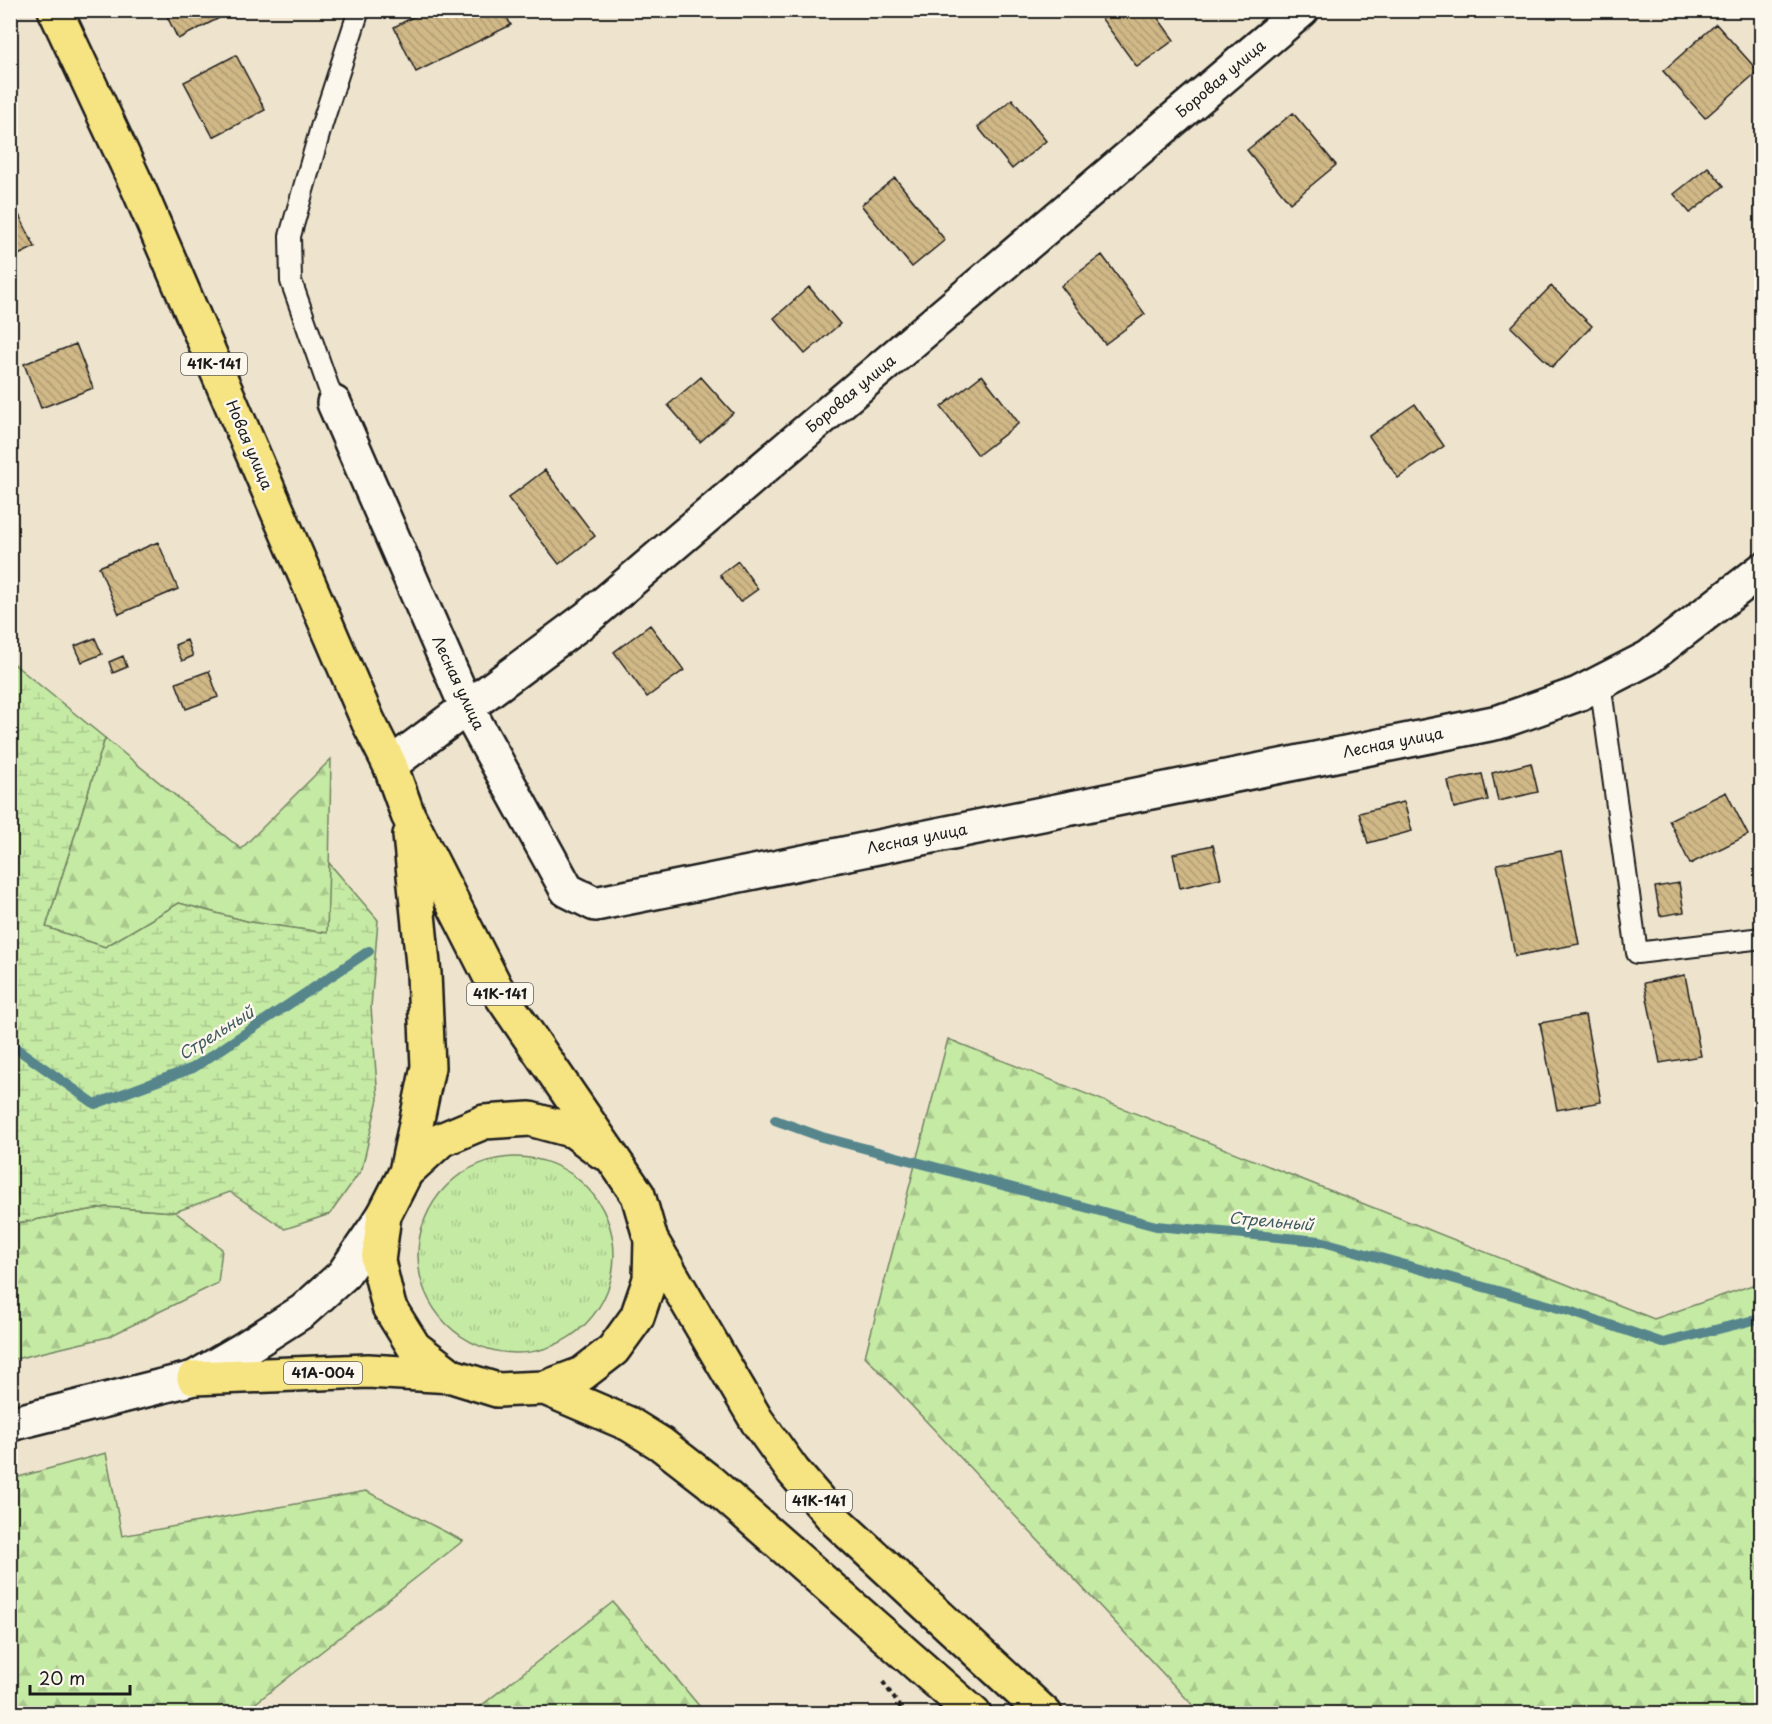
<svg xmlns="http://www.w3.org/2000/svg" width="1772" height="1724" viewBox="0 0 1772 1724" font-family="'Playpen Sans',sans-serif">
<style>
.grass{fill:url(#grass-tufts);stroke:#708360;stroke-width:1.5}
.forest{fill:url(#forest-firs);stroke:#708360;stroke-width:1.5}
.wetland{fill:url(#wetland-marsh);stroke:#708360;stroke-width:1.5}
.lines{fill:none;stroke-linecap:round;stroke-linejoin:round}
.stream{stroke:#56868c;stroke-width:10}
.building{fill:url(#building-back-hatch);stroke:#1c1c1c;stroke-width:1.5}
.service-casing{stroke:#1c1c1c;stroke-width:24}
.minor-casing{stroke:#1c1c1c;stroke-width:38}
.secondary-casing{stroke:#1c1c1c;stroke-width:38}
.primary-casing{stroke:#1c1c1c;stroke-width:38}
.path{stroke:#1c1c1c;stroke-width:4;stroke-dasharray:4.5 4.5;stroke-linecap:butt}
.service{stroke:#fbf7ec;stroke-width:20}
.minor{stroke:#fbf7ec;stroke-width:33}
.secondary{stroke:#fbf7ec;stroke-width:33}
.primary{stroke:#f6e381;stroke-width:33}
.labels{text-anchor:middle;stroke-width:5;stroke-linejoin:round;paint-order:stroke}
.shield{fill:#fbf7ec;stroke:#5f5e5a;stroke-width:1.5}
.shield-label{font-size:14px;font-weight:bold;fill:#1c1c1c}
.street-label{font-size:15px;fill:#1c1c1c;stroke:#fbf7ec}
.water-label{font-size:16px;font-style:italic;fill:#3e5a5d;stroke:#fbf7ec}
</style>
<defs>
<pattern id="grass-tufts" width="24" height="20" patternUnits="userSpaceOnUse" patternTransform="scale(1.5)"><rect width="24" height="20" fill="#c5eaa4"/><path d="M3 7l-1-3M5 7V3M7 7l1-3M15 17l-1-3M17 17v-4M19 17l1-3" fill="none" stroke="#a9c88d"/></pattern>
<pattern id="forest-firs" width="22" height="20" patternUnits="userSpaceOnUse" patternTransform="scale(1.5)"><rect width="22" height="20" fill="#c5eaa4"/><path d="M5 1l3.5 6h-7zM16 11l3.5 6h-7z" fill="#a9c88d"/></pattern>
<pattern id="wetland-marsh" width="20" height="14" patternUnits="userSpaceOnUse" patternTransform="scale(1.5)"><rect width="20" height="14" fill="#c5eaa4"/><path d="M1 5h8M5 5V1M11 12h8M15 12V8" fill="none" stroke="#a9c88d"/></pattern>
<pattern id="building-back-hatch" width="6" height="6" patternUnits="userSpaceOnUse" patternTransform="scale(1.5)"><rect width="6" height="6" fill="#d0b887"/><path d="M-1 5l2 2M0 0l6 6M5-1l2 2" fill="none" stroke="#b29e74"/></pattern>
</defs>
<rect width="100%" height="100%" fill="#eee4ce"/>
<filter id="ink" filterUnits="userSpaceOnUse"><feTurbulence type="fractalNoise" baseFrequency=".0167" numOctaves="2"/><feDisplacementMap in="SourceGraphic" scale="12" xChannelSelector="R" yChannelSelector="G"/><feConvolveMatrix kernelMatrix="1 2 1 2 8 2 1 2 1" color-interpolation-filters="sRGB"/></filter>
<g filter="url(#ink)">
<path class="grass" d="M418 1255a98 98 0 1 1 196 0a98 98 0 1 1-196 0Z"/>
<path class="forest" d="M105,738L241,849L331,759L328,933L250,922L179,903L105,947L46,927Z
M948,1039L1654,1319L1761,1282V1713H1200L865,1356Z
M106,1207L175,1212L222,1249L218,1283L108,1337L11,1360V1224Z
M106,1453L122,1536L366,1491L463,1541L243,1713H11V1479Z
M613,1602L705,1713H472Z"/>
<path class="wetland" d="M10,661L105,738L46,927L105,947L179,903L250,922L327,933L329,863L378,920L371,1007L378,1099L362,1169L330,1214L285,1229L230,1192L175,1212L106,1207L11,1224Z"/>
<g class="lines">
<path class="stream" d="M10,1044L95,1104L193,1068L369,951
M775,1120L822,1137L1156,1226L1320,1241L1569,1311L1663,1343L1762,1318"/>
</g>
<path class="building" d="M164,10H235L178,39Z
M426,10H503L511,25L416,72L394,27Z
M762,10H782L766,18Z
M1113,10H1152L1174,40L1137,67L1102,19Z
M1716,24L1758,71L1705,118L1663,71Z
M236,55L265,110L213,137L184,82Z
M1012,99L1046,141L1012,169L978,127Z
M1293,113L1336,165L1290,203L1247,150Z
M1708,167L1724,186L1690,213L1674,194Z
M895,178L945,240L912,267L861,205Z
M14,205L35,247L10,259V207Z
M1102,255L1145,314L1105,344L1061,286Z
M1551,286L1592,326L1552,367L1511,327Z
M809,287L840,324L805,354L774,318Z
M76,344L93,388L41,408L24,364Z
M982,375L1019,423L978,455L941,407Z
M701,377L733,413L700,442L668,405Z
M1415,404L1444,446L1398,478L1369,436Z
M545,470L595,536L559,564L508,498Z
M158,542L178,589L119,614L99,567Z
M738,561L758,589L740,602L720,575Z
M650,625L684,670L647,697L614,652Z
M95,638L102,654L82,662L75,646Z
M187,640L193,656L182,661L175,645Z
M123,656L127,667L113,673L109,662Z
M209,671L218,697L186,709L176,683Z
M1531,763L1538,792L1498,801L1492,773Z
M1482,774L1488,800L1454,808L1448,781Z
M1726,792L1748,835L1690,864L1669,820Z
M1404,802L1412,831L1368,843L1359,813Z
M1213,845L1221,878L1180,888L1173,854Z
M1561,851L1579,944L1515,956L1497,864Z
M1679,883L1684,912L1660,916L1655,887Z
M1685,975L1701,1056L1660,1063L1644,983Z
M1585,1015L1601,1102L1557,1110L1540,1023Z"/>
<g class="lines">
<defs>
<path id="service" d="M334,403L291,281L290,236L322,124L359,10
M1600,682L1637,953L1762,938"/>
<path id="minor" d="M334,403L467,708L567,890L595,904L1499,722L1578,694L1648,658L1762,570
M390,765L587,618L1302,10"/>
<path id="secondary" d="M10,1424L194,1378L242,1350L303,1311L343,1275L384,1215"/>
<path id="primary" d="M55,10L140,192L368,721L390,765L408,815L496,988L638,1195L651,1240L757,1421L793,1471L837,1522L1045,1714
M410,835L424,974L428,1067L406,1172L384,1215L378,1261L389,1307L414,1347L452,1376
M406,1172L441,1140L484,1122L530,1119L574,1131L602,1152
M194,1378L368,1371L452,1376L497,1390L545,1388L582,1374L613,1350L637,1317L650,1279L651,1240
M545,1388L629,1424L661,1444L710,1482L974,1714"/>
</defs>
<use href="#service" class="service-casing"/>
<use href="#minor" class="minor-casing"/>
<use href="#secondary" class="secondary-casing"/>
<use href="#primary" class="primary-casing"/>
<path class="path" d="M883,1682L905,1714"/>
<use href="#service" class="service"/>
<use href="#minor" class="minor"/>
<use href="#secondary" class="secondary"/>
<use href="#primary" class="primary"/>
</g>
</g>
<g class="labels">
<g class="shield">
<rect x="181" y="353" width="66" height="22" rx="4.5"/>
<rect x="467" y="983" width="66" height="22" rx="4.5"/>
<rect x="284" y="1362" width="78" height="22" rx="4.5"/>
<rect x="786" y="1490" width="66" height="22" rx="4.5"/>
</g>
<g class="shield-label">
<text x="214" y="369">41К-141</text>
<text x="500" y="999">41К-141</text>
<text x="323" y="1378">41А-004</text>
<text x="819" y="1506">41К-141</text>
</g>
<g class="street-label">
<text transform="translate(1221 79) rotate(-40)" y="5">Боровая улица</text>
<text transform="translate(851 394) rotate(-40)" y="5">Боровая улица</text>
<text transform="translate(249 445) rotate(67)" y="5">Новая улица</text>
<text transform="translate(458 683) rotate(65)" y="5">Лесная улица</text>
<text transform="translate(1393 743) rotate(-11)" y="5">Лесная улица</text>
<text transform="translate(917 839) rotate(-11)" y="5">Лесная улица</text>
</g>
<g class="water-label">
<text transform="translate(216 1033) rotate(-32)" y="6">Стрельный</text>
<text transform="translate(1271 1221) rotate(5)" y="6">Стрельный</text>
</g>
</g>
<rect width="1772" height="1724" fill="none" stroke="#fbf7ec" stroke-width="36"/>
<rect x="18" y="18" width="1736" height="1688" fill="none" stroke="#1c1c1c" stroke-width="2" filter="url(#ink)"/>
<path d="M30 1685v9h100v-9" fill="none" stroke="#1c1c1c" stroke-width="3"/>
<text x="39" y="1685" font-size="18" fill="#1c1c1c" stroke="#fbf7ec" stroke-width="4.5" paint-order="stroke">20 m</text>
</svg>
